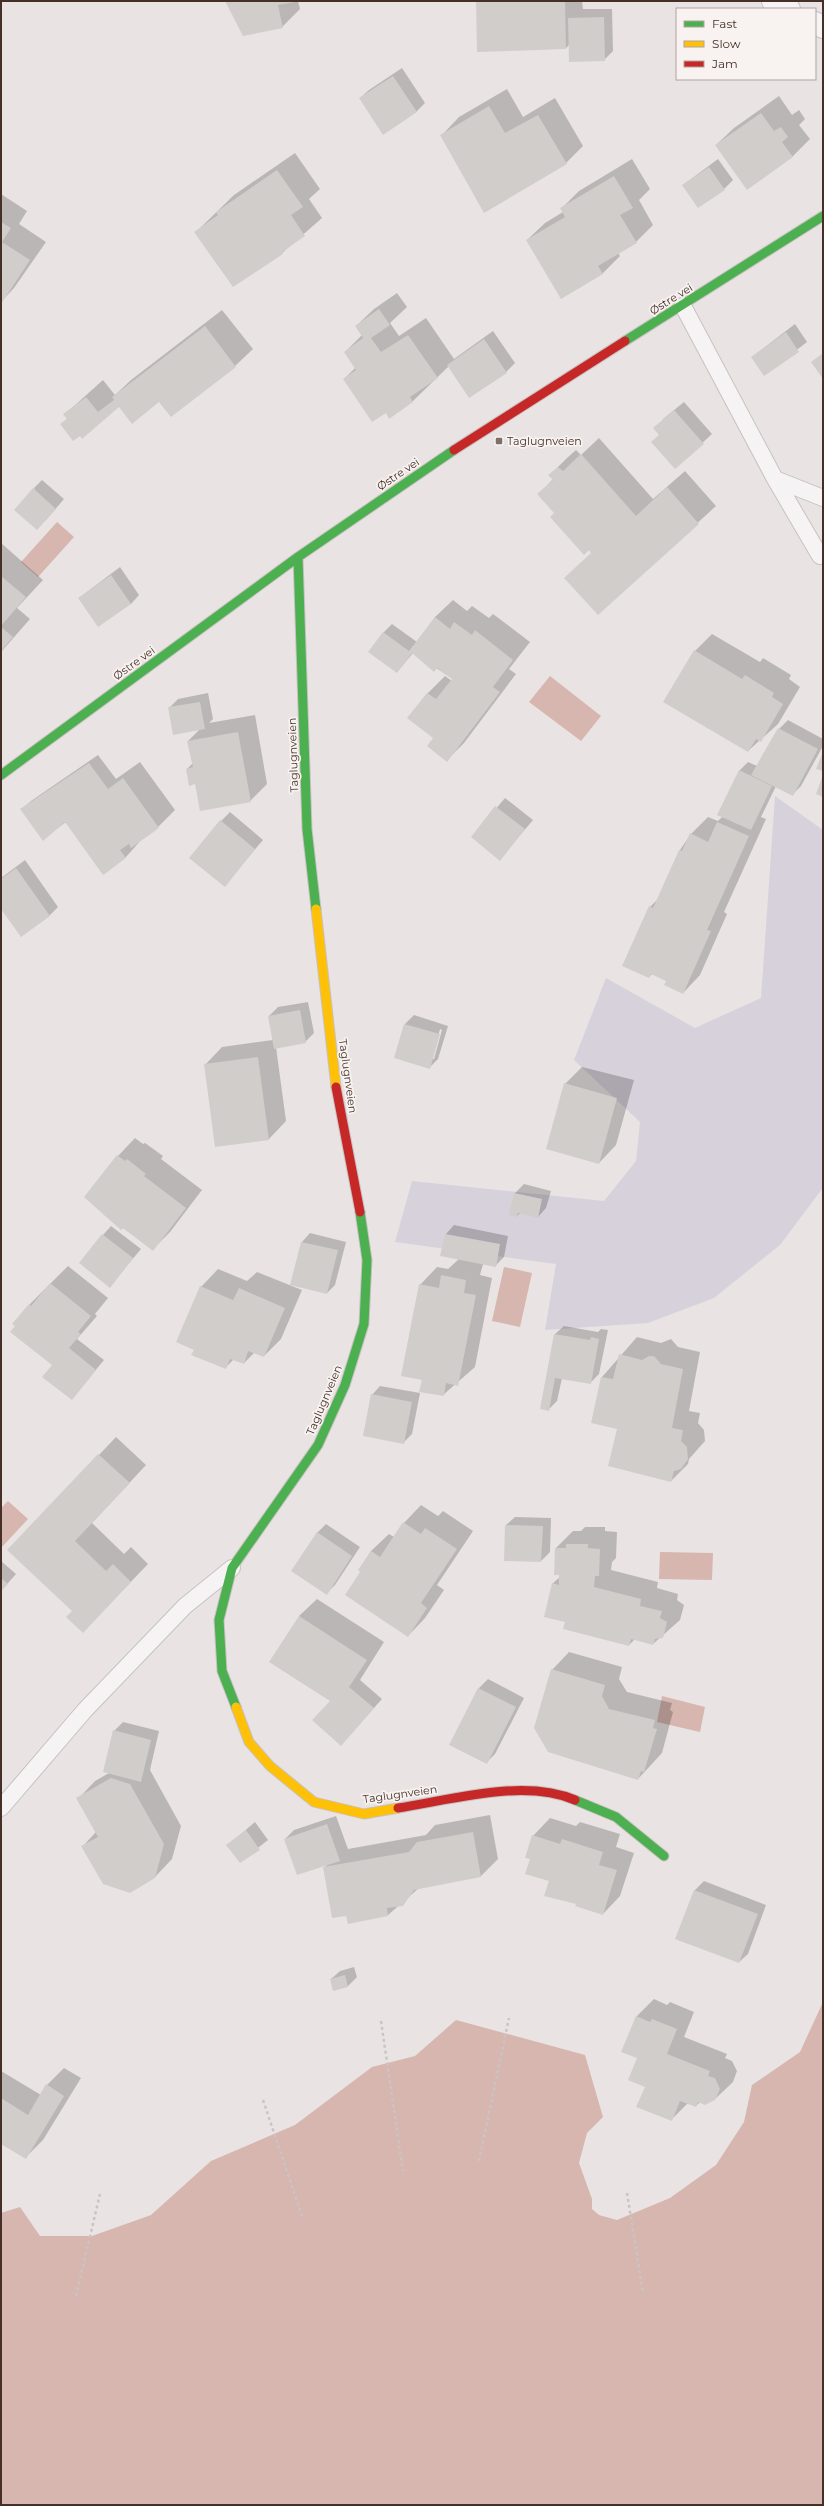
<svg xmlns="http://www.w3.org/2000/svg" width="824" height="2506" viewBox="0 0 824 2506" font-family="Montserrat,sans-serif">
<style>
.green{fill:#d7d1db}
.water{fill:#d6b6ae}
.shadow{fill:#0003;fill-rule:evenodd}
.building{fill:#d1cdcb}
.lines{fill:none;stroke-linecap:round;stroke-linejoin:round}
.lane-casing{stroke:#c7c2c1;stroke-width:18}
.street-casing{stroke:#c7c2c1;stroke-width:24}
.fast-casing{stroke:#c7c2c1;stroke-width:11}
.slow-casing{stroke:#c7c2c1;stroke-width:11}
.jam-casing{stroke:#c7c2c1;stroke-width:11}
.path{stroke:#cac5c4;stroke-width:2.5;stroke-dasharray:3 3;stroke-linecap:butt}
.lane{stroke:#f5f3f3;stroke-width:16}
.street{stroke:#f5f3f3;stroke-width:22}
.fast{stroke:#4caf50;stroke-width:9}
.slow{stroke:#ffc107;stroke-width:9}
.jam{stroke:#c62828;stroke-width:9}
.poi-dot{fill:#7e6f69;stroke:#f8f2f0;stroke-width:1.5}
.labels{text-anchor:middle;stroke-width:3.5;stroke-linejoin:round;paint-order:stroke}
.street-label{font-size:11px;fill:#443027;stroke:#f8f2f0}
.poi-label{font-size:11px;fill:#443027;stroke:#f8f2f0;text-anchor:start}
</style>
<rect width="100%" height="100%" fill="#e9e4e3"/>
<path class="green" d="M775,796L823,830L822,1189L780,1245L714,1298L648,1323L545,1330L556,1264L395,1242L412,1181L604,1201L636,1161L640,1122L574,1060L606,978L695,1028L761,998Z"/>
<path class="water" d="M57,522L74,537L38,577L21,562Z
M550,676L601,716L581,741L529,702Z
M504,1267L532,1273L520,1327L492,1321Z
M8,1501L28,1519L1,1548V1508Z
M660,1552L713,1553L712,1580L659,1579Z
M662,1696L705,1707L700,1732L657,1722Z
M823,2002V2505H1V2213L20,2207L40,2236H92L151,2215L211,2161L295,2125L372,2067L415,2056L456,2020L585,2055L603,2117L587,2133L579,2163L592,2199V2209L599,2215L617,2220L670,2198L716,2165L744,2122L752,2085L800,2052Z"/>
<path class="shadow" d="M226,1H298L300,9L282,27Z
M477,1H582L583,9H612L613,51L604,60L569,45L566,48Z
M402,68L425,103L416,112L360,98L369,90Z
M507,89L523,117L555,98L583,146L566,163L442,135L459,117Z
M779,96L792,115L799,110L805,119L799,125L810,139L792,157L716,145L734,128Z
M295,153L320,189L309,199L322,218L282,253L196,232L234,195Z
M632,159L650,189L639,200L653,225L636,242L618,253L620,256L602,274L527,240L545,223L563,212L561,209L579,191Z
M718,159L733,180L724,189L683,185Z
M1,194L27,211L19,224L46,242L14,288L1,302Z
M397,293L407,307L390,323L399,336L426,318L454,359L493,331L515,363L506,372L470,397L449,366L413,401L389,417L386,412L344,379L355,368L345,352L362,335L356,326L374,309Z
M222,310L253,349L235,366L160,400L119,406L61,424L68,418L65,414L103,380L115,395L131,380Z
M795,324L807,342L764,375L752,357Z
M684,402L712,434L675,468L660,434L663,419Z
M599,438L653,499L685,471L716,506L598,614L592,553L539,494L553,479L550,475L567,458L576,450L581,455Z
M42,480L64,499L46,520L34,488Z
M1,543L43,580L17,608L30,619L1,652Z
M120,567L139,595L131,604L79,598Z
M453,600L467,611L472,606L489,618L493,614L530,642L509,669L516,674L464,743L447,760L434,737L408,718L428,693L445,676L452,681L453,679L413,653L397,672L383,633L392,624L417,642L435,617Z
M712,634L760,662L763,658L791,675L789,679L800,687L778,724L748,751L695,651Z
M208,693L213,719L209,723L255,715L267,784L250,801L196,783L187,769L193,763L188,741L201,728L169,708L178,699Z
M788,720L823,739V746L801,786L792,795L776,786L761,817L766,819L724,912L727,914L700,975L683,993L667,980L652,974L649,977L650,907L658,899L680,850L691,834L708,817L718,821L723,816L739,771L748,762L757,766L779,729Z
M98,755L116,779L140,762L175,810L158,827L142,839L126,857L104,874L66,822L43,839L22,809L31,801Z
M505,798L533,820L500,859L472,837Z
M230,812L263,840L224,886L221,821Z
M25,860L58,907L49,916L1,907V878Z
M308,1002L314,1033L305,1042L276,1047L286,1121L269,1139L216,1146L205,1065L222,1047L273,1040L269,1016L278,1007Z
M414,1015L448,1026L438,1059L429,1068L395,1057L405,1024ZM440,1029L442,1030L434,1059H432Z
M582,1067L634,1080L616,1145L599,1163L565,1084Z
M135,1138L143,1144L145,1143L163,1156L161,1159L202,1190L170,1232L153,1249L103,1214L118,1156Z
M524,1184L551,1191L546,1208L538,1217L520,1213L517,1216L510,1214L515,1193Z
M454,1225L508,1236L504,1257L495,1266L483,1264L480,1275L492,1278L475,1367L443,1395L423,1379L420,1285L437,1267L448,1269L459,1259L441,1255L446,1234Z
M111,1226L141,1249L110,1286L103,1235Z
M310,1233L346,1242L335,1285L327,1293L302,1242Z
M68,1266L108,1298L95,1314L97,1316L77,1339L104,1360L72,1399L58,1359L14,1324L30,1304Z
M218,1269L247,1281L257,1272L302,1290L281,1339L264,1356L255,1352L244,1363L234,1359L225,1368L195,1349L201,1287Z
M564,1326L598,1332L601,1329L608,1330L599,1374L590,1383L562,1378L557,1401L548,1410L555,1334Z
M637,1337L661,1343L671,1339L678,1347L700,1352L689,1411L700,1413L698,1423L704,1430L705,1441L689,1459L688,1464L671,1481L618,1428L602,1377Z
M380,1386L420,1393L412,1434L404,1442L372,1395Z
M116,1437L146,1465L92,1523L124,1554L131,1547L148,1564L100,1614L73,1611L9,1550Z
M421,1505L438,1516L443,1511L473,1531L437,1585L444,1590L425,1618L408,1636L359,1570L371,1551L389,1534L394,1537L404,1523Z
M515,1517L551,1518L550,1552L541,1561L506,1525Z
M326,1524L360,1547L335,1585L327,1593L317,1533Z
M585,1527H605V1531L617,1532L616,1558L612,1562L611,1570L658,1582L657,1588L678,1594L677,1600L684,1605L680,1620L653,1644L635,1639L629,1645L566,1621L553,1583L560,1577L556,1548L573,1531H581Z
M1,1561L16,1574L1,1591Z
M317,1599L384,1642L360,1680L382,1699L349,1736L331,1701L299,1616Z
M569,1652L622,1667L619,1679L627,1692L672,1703L670,1710L673,1712L662,1753L638,1779L552,1670Z
M488,1679L524,1698L495,1754L486,1763L451,1745L479,1688Z
M123,1722L159,1731L150,1770L181,1826L172,1859L155,1877L82,1847L96,1832L78,1799L95,1781L109,1773L114,1731Z
M490,1815L498,1859L481,1876L419,1888L388,1915L347,1914L324,1868L328,1864L285,1839L294,1830L336,1816L348,1849L426,1835L435,1825Z
M550,1818L576,1826L580,1822L620,1834L616,1847L634,1853L620,1896L603,1914L577,1904L550,1881L533,1836Z
M255,1822L268,1840L240,1862L228,1845Z
M704,1881L766,1905L748,1954L739,1962L676,1939L695,1890Z
M354,1967L357,1977L348,1986L331,1979L340,1971Z
M654,1999L667,2005L670,2002L694,2012L684,2037L727,2054L725,2058L732,2061L737,2071L733,2082L715,2099L700,2102L696,2106L688,2103L671,2120L646,2086L638,2058L636,2017Z
M64,2068L81,2078L43,2140L25,2158L1,2143V2071L41,2095L47,2085Z"/>
<path class="building" d="M225,1H295V2L278,5L283,28L243,36Z
M476,1H565L566,49L477,52Z
M604,17L605,61L569,62L568,18Z
M393,76L417,112L383,135L359,98Z
M489,106L505,133L538,115L567,164L484,213L440,135Z
M761,113L774,131L781,127L788,137L782,142L793,157L747,190L715,145Z
M709,167L725,190L698,208L682,185Z
M277,170L303,207L291,215L305,236L282,252L283,254L233,287L194,232L218,215L216,212Z
M614,176L633,208L620,215L637,243L598,266L603,274L561,299L526,240L565,217L560,208Z
M1,222L11,228L2,242L30,260L1,304Z
M379,309L390,325L371,338L381,352L408,335L438,378L410,397L413,402L389,419L386,413L372,422L343,379L356,370L344,352L363,338L355,326Z
M205,326L236,367L171,417L159,402L132,424L119,407L82,439L80,436L73,441L60,424L67,419L63,414L86,397L98,412L114,400L112,397Z
M786,332L799,352L764,376L751,357Z
M484,339L507,373L469,398L447,365Z
M823,353V379L811,362Z
M674,410L704,444L675,469L651,442L659,435L653,428Z
M581,454L636,516L667,487L699,524L598,615L564,578L591,553L589,550L584,555L550,517L554,513L537,494L553,480L548,475L558,467L563,471Z
M33,488L56,509L37,530L14,510Z
M111,575L131,604L98,627L78,598Z
M1,576L26,597L1,626Z
M435,617L450,629L454,622L472,635L475,630L513,660L493,687L500,692L447,762L427,746L433,738L407,718L427,693L436,699L452,679L437,668L434,672L412,653L397,673L368,652L383,632L409,651Z
M1,627L13,637L1,651Z
M694,650L742,679L745,675L774,693L772,697L783,704L761,742L756,739L748,752L663,702Z
M200,702L205,729L173,735L168,707Z
M778,728L818,749L793,796L751,775Z
M238,732L251,802L200,811L195,784L189,786L186,769L193,767L187,741Z
M823,752V771L816,769Z
M89,763L108,789L123,778L159,828L131,848L129,844L120,850L126,858L103,875L65,822L43,841L20,809Z
M739,770L772,786L751,830L717,815Z
M823,775V797L816,794Z
M495,806L525,829L500,861L471,837Z
M220,820L255,849L225,887L189,858Z
M717,822L749,836L707,930L711,931L683,994L664,985L666,981L651,974L649,978L622,966L649,906L653,908L679,850L682,851L690,833L708,842Z
M16,868L50,916L21,937L1,909V879Z
M300,1010L306,1043L274,1049L268,1016Z
M404,1024L440,1034L430,1069L394,1058Z
M258,1057L269,1140L215,1147L204,1064Z
M564,1083L617,1098L599,1164L546,1149Z
M117,1155L125,1161L127,1159L146,1174L144,1176L186,1208L153,1251L123,1228L121,1230L84,1197Z
M514,1193L542,1199L538,1218L518,1213L517,1217L509,1215Z
M102,1234L133,1258L110,1288L79,1263Z
M445,1234L500,1244L496,1267L440,1256Z
M301,1242L338,1250L327,1294L290,1285Z
M441,1275L466,1280L464,1293L476,1295L458,1386L446,1383L444,1396L419,1392L422,1380L401,1376L419,1284L439,1288Z
M50,1283L91,1316L78,1332L81,1334L69,1348L96,1370L72,1400L42,1377L52,1365L10,1332L15,1326L12,1324L29,1304L31,1306Z
M200,1286L233,1300L239,1288L285,1308L264,1357L248,1351L244,1364L230,1359L226,1369L191,1355L194,1350L176,1342Z
M554,1334L590,1340L591,1337L599,1339L591,1384L555,1378L549,1411L540,1409Z
M619,1354L642,1360L649,1356H654L661,1364L683,1369L672,1428L683,1430L681,1441L687,1447L688,1459L681,1469L674,1471L671,1482L608,1466L617,1429L591,1423L601,1377L613,1379Z
M371,1394L412,1402L404,1444L363,1436Z
M98,1454L130,1483L75,1541L106,1571L113,1564L131,1582L83,1633L66,1617L72,1611L7,1550Z
M403,1522L421,1534L425,1528L457,1549L421,1603L427,1608L408,1637L345,1595L360,1572L358,1570L371,1551L380,1557Z
M505,1525L543,1526L541,1562L504,1561Z
M317,1532L352,1556L327,1595L291,1571Z
M566,1544H588V1548L600,1549L599,1576H595L594,1587L641,1599L640,1606L662,1611L660,1618L667,1622L663,1638L655,1639L653,1645L631,1639L629,1646L563,1629L565,1622L544,1617L552,1583L559,1585V1575H554L555,1548H566Z
M1,1578L8,1584L1,1591Z
M299,1616L367,1660L349,1687L374,1708L341,1746L312,1720L330,1701L269,1662Z
M551,1669L605,1685L602,1696L609,1709L655,1720L653,1728L657,1729L644,1772L641,1771L638,1780L548,1752L534,1728Z
M478,1688L516,1707L487,1764L449,1745Z
M113,1730L151,1740L141,1782L103,1772Z
M111,1778L130,1784L164,1844L155,1878L130,1893L103,1884L81,1846L98,1837L76,1798Z
M327,1824L340,1861L297,1875L284,1839Z
M246,1830L260,1850L240,1863L226,1845Z
M473,1832L481,1877L414,1890L403,1906L387,1908L388,1916L348,1924L346,1916L332,1918L323,1867L409,1852L417,1842Z
M532,1835L560,1844L562,1839L603,1852L599,1865L617,1870L603,1915L575,1906L576,1904L544,1896L549,1881L525,1874L530,1859L525,1858Z
M694,1890L758,1914L739,1963L675,1939Z
M345,1975L348,1987L333,1991L330,1979Z
M636,2016L650,2022L652,2019L677,2029L667,2054L710,2071L708,2076L715,2078L720,2089L715,2100L705,2105L698,2102L696,2107L680,2101L672,2121L636,2107L645,2087L628,2080L637,2058L621,2052Z
M46,2084L64,2096L26,2159L1,2144V2098L28,2115Z"/>
<g class="lines">
<defs>
<path id="lane" d="M683,306L775,479L823,498
M775,479L820,556
M1,1808L85,1710L185,1606L232,1568"/>
<path id="street" d="M773,1L789,9
M815,23L823,27"/>
<path id="fast" d="M625,341L823,216
M298,557L307,829L316,909
M1,775L298,557L454,450
M236,1707L222,1671L219,1620L232,1568L318,1445L345,1385L364,1324L367,1260L360,1212
M575,1800L616,1817L664,1856"/>
<path id="slow" d="M316,909L336,1087
M236,1707L249,1742L270,1766L314,1802L364,1814L398,1808"/>
<path id="jam" d="M454,450L625,341
M336,1087L360,1212
M398,1808C451,1800 524,1778 575,1800"/>
</defs>
<use href="#lane" class="lane-casing"/>
<use href="#street" class="street-casing"/>
<use href="#fast" class="fast-casing"/>
<use href="#slow" class="slow-casing"/>
<use href="#jam" class="jam-casing"/>
<path class="path" d="M381,2021L403,2171
M263,2100L303,2219
M479,2161L509,2018
M627,2193L643,2293
M76,2296L100,2194"/>
<use href="#lane" class="lane"/>
<use href="#street" class="street"/>
<use href="#fast" class="fast"/>
<use href="#slow" class="slow"/>
<use href="#jam" class="jam"/>
</g>
<rect class="poi-dot" x="495" y="437" width="8" height="8" rx="2"/>
<g class="labels">
<g class="street-label">
<text transform="translate(671 299) rotate(-32)" y="4">Østre vei</text>
<text transform="translate(398 474) rotate(-34)" y="4">Østre vei</text>
<text transform="translate(134 663) rotate(-36)" y="4">Østre vei</text>
<text transform="translate(293 755) rotate(-92)" y="4">Taglugnveien</text>
<text transform="translate(348 1076) rotate(82)" y="4">Taglugnveien</text>
<text transform="translate(324 1400) rotate(-67)" y="4">Taglugnveien</text>
<text transform="translate(400 1794) rotate(-8)" y="4">Taglugnveien</text>
</g>
<g class="poi-label">
<text x="507" y="445">Taglugnveien</text>
</g>
</g>
<rect width="824" height="2506" fill="none" stroke="#443027" stroke-width="4"/>
<rect x="676" y="8" width="140" height="72" fill="#f8f2f0" stroke="#b0a4a0"/>
<rect x="684" y="21" width="20" height="6" fill="#4caf50" stroke="#b0a4a0"/>
<text x="712" y="28" font-size="12" fill="#443027">Fast</text>
<rect x="684" y="41" width="20" height="6" fill="#ffc107" stroke="#b0a4a0"/>
<text x="712" y="48" font-size="12" fill="#443027">Slow</text>
<rect x="684" y="61" width="20" height="6" fill="#c62828" stroke="#b0a4a0"/>
<text x="712" y="68" font-size="12" fill="#443027">Jam</text>
</svg>
